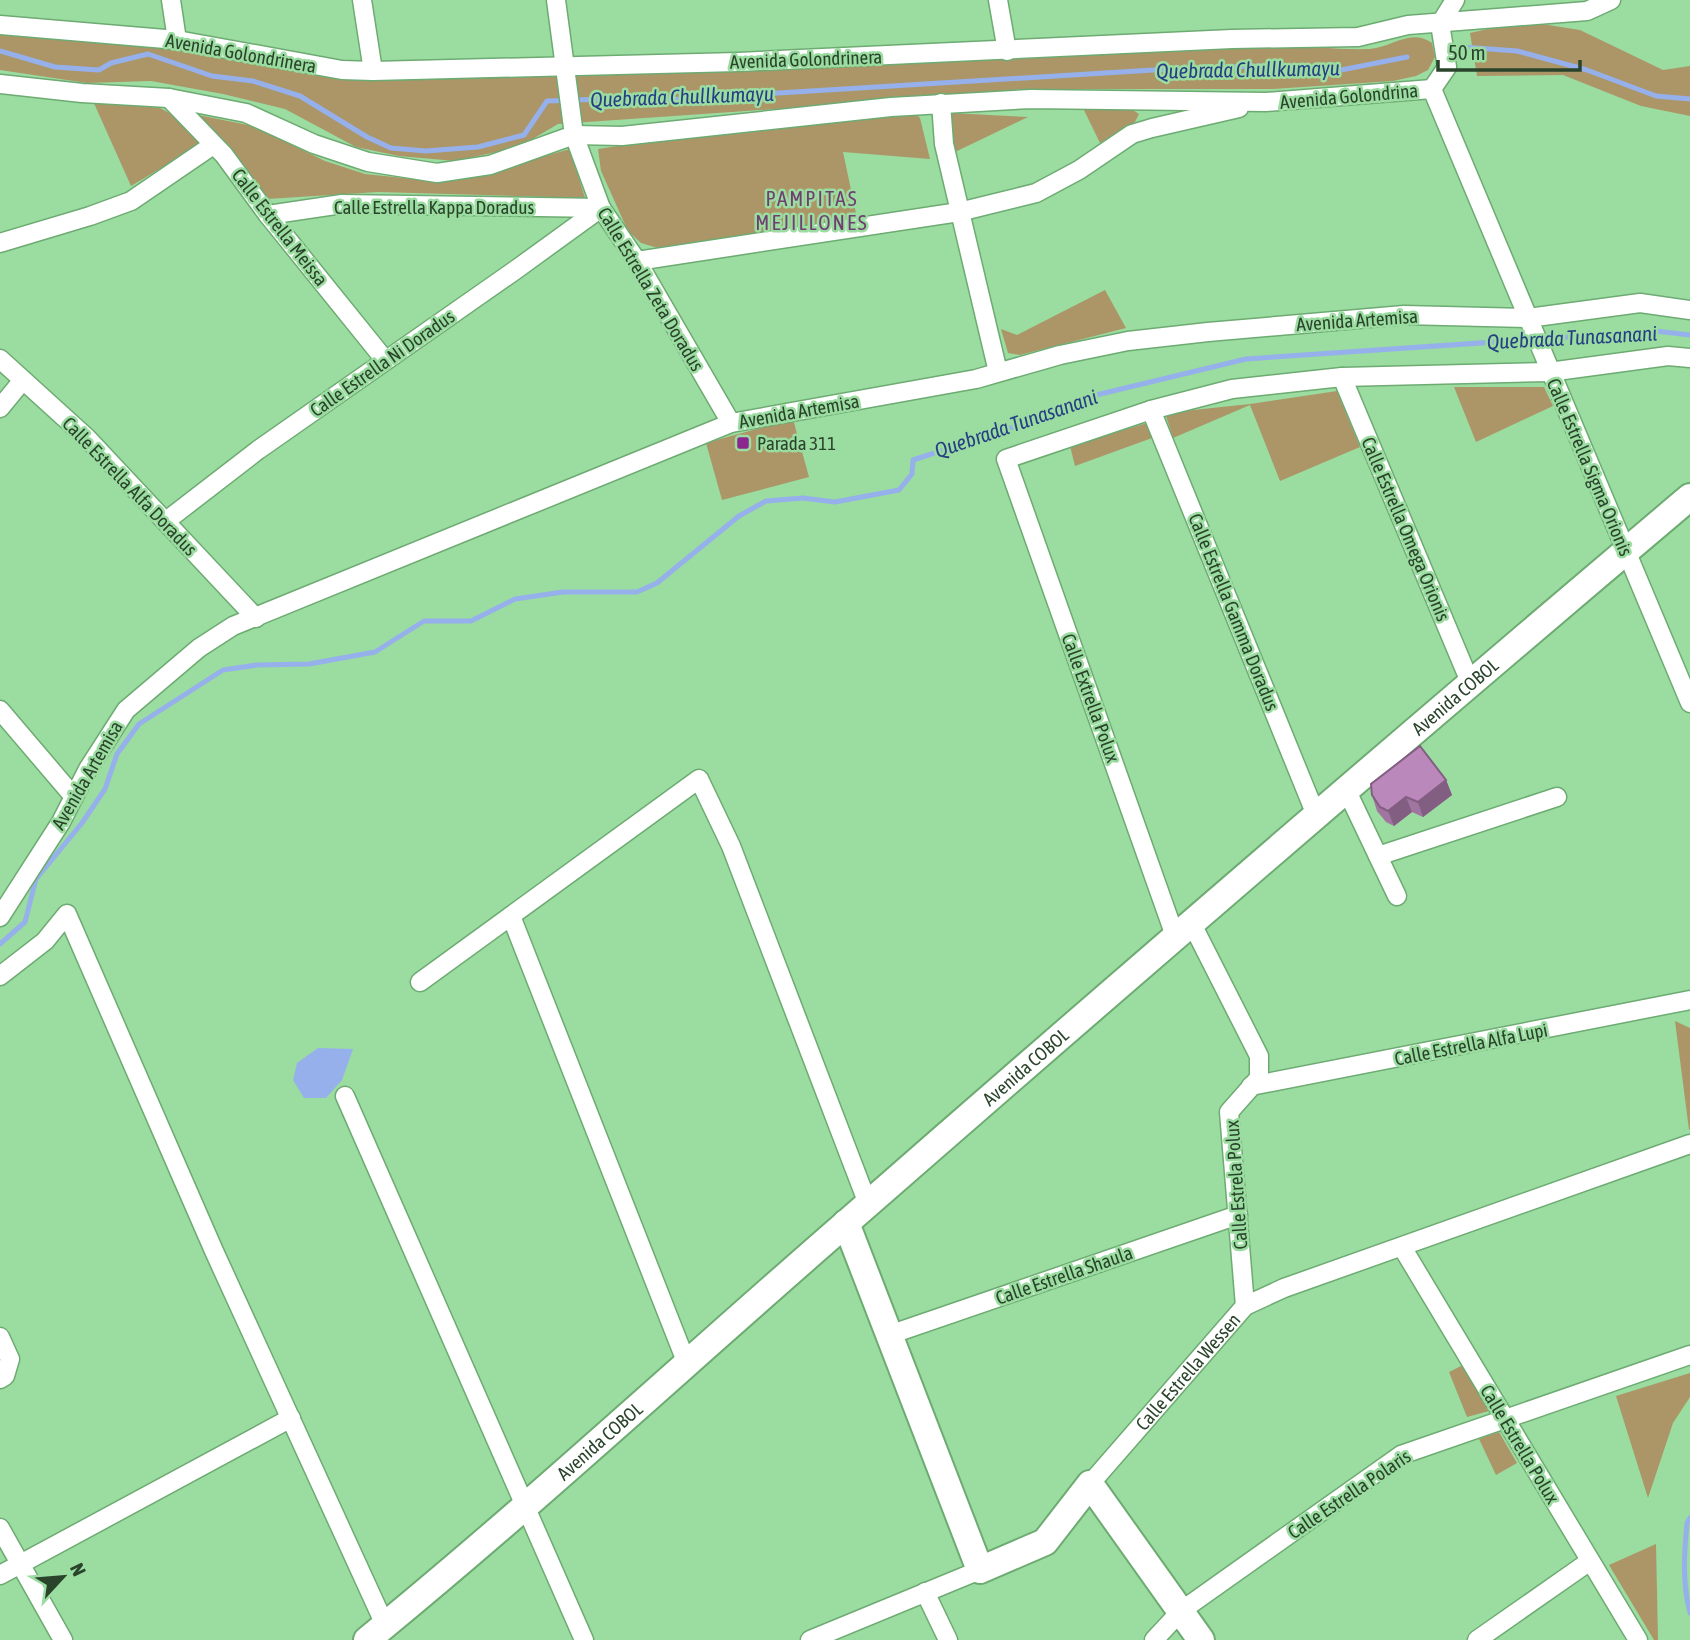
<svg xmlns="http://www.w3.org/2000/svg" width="1690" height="1640" viewBox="0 0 1690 1640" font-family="'Asap Condensed',sans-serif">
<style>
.green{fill:#ac9667}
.water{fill:#96b0eb}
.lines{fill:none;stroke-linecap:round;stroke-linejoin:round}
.stream{stroke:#96b0eb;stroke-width:5}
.street-casing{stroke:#6dab72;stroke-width:21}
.secondary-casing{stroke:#6dab72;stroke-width:30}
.street{stroke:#fff;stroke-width:18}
.secondary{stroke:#fff;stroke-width:26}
.wall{fill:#a075a0}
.shaded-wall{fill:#825f82}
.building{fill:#ba88ba;stroke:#825f82;stroke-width:2}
.poi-dot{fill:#8a268e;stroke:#9bdca0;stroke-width:2.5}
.labels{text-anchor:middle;stroke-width:5;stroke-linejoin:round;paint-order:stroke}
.street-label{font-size:19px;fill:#2a442c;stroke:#9bdca0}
.poi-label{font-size:19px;fill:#2a442c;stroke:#9bdca0;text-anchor:start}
.water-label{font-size:21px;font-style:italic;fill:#263f84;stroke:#9bdca0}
.neighbourhood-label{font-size:21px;letter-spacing:2px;fill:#703f71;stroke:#9bdca0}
</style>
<rect width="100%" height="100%" fill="#9bdca0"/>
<path class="green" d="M1523,21L1580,30L1663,70L1690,66V116L1641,106L1563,75L1477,76L1470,33Z
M0,34L183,49L344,80L590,76L1276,45C1307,46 1339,50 1370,49C1393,47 1410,28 1432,43L1435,57L1428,70L1416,76L1393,81L1273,89H1023L908,100L558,124L519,147L455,161L399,156L356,147L285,109L223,94L151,81L87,83L0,70Z
M93,101L160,108L179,118L203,143L131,186Z
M1083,108L1131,109L1139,114L1135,122L1100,143Z
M915,113L920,118L930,159L843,152L857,218L661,249L641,243L628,231L601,171L598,149L697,134Z
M951,113L1028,117L955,152Z
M198,115L253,126L325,161L365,174L433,181L467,178L570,149L585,198L378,192L267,199L234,152Z
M1105,290L1126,328L1020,355L1008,353L1001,329L1017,335Z
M1454,387H1544L1553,406L1476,442Z
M1337,391L1360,447L1280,481L1250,405L1173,438L1165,413L1250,404Z
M793,419L809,477L722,500L706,443Z
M1147,423L1152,438L1075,466L1070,446Z
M1675,1021L1690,1028V1129L1689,1130Z
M1463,1365L1489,1411L1467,1417L1449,1372Z
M1690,1373V1397L1673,1423L1648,1498L1616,1396Z
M1499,1432L1517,1463L1496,1475L1479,1439Z
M1656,1544L1658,1640H1654L1609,1565Z"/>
<path class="water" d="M318,1048L353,1049L342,1080L326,1098H304L293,1080L297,1063Z"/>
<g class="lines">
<path class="stream" d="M1462,47L1517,51L1587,70L1656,96L1690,99
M0,51L55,67L99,70L111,63L148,54L212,76L253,81L300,96L367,137L391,148L426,151L478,147L524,135L547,101L633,98L666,100L1169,69L1260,66L1336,71L1407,57
M0,944L25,922L36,879L82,823L105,789L117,754L139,724L223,670L257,665L309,664L375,652L424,621H471L515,599L563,592H637L657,583L739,516L766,501L803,498L835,502L899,490L912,474L913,460L1057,413L1092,396L1246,359L1656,331L1690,335
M1690,1518L1687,1523C1684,1555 1682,1582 1690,1613"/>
<defs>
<g id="street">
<path d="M171,0L177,40"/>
<path d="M362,0L373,71"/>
<path d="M556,0L574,135L601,208L637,261L731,423"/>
<path d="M998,0L1007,51"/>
<path d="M0,25L177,40L342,70L373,71L738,62L1232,39L1358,37L1408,25L1587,11L1611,0"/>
<path d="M0,84L82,93L169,98L246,113L314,144L368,162L437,173L490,165L574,135L622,136L891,107L1031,99L1266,102L1432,89"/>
<path d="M1432,89L1690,703"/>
<path d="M1432,89L1447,67L1440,24L1455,0"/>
<path d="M169,98L224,155L268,215L385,360"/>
<path d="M941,103L944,144L998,372"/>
<path d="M268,215L342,204L601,208"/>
<path d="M0,243L90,216L131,201L213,145"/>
<path d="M637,261L959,212L1036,193L1079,170L1132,134L1152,128L1239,108"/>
<path d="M0,359L87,438L256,618"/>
<path d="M1342,377L1470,682"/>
<path d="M0,408L23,380"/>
<path d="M1151,410L1316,815"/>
<path d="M166,521L258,450L514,271L601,208"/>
<path d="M0,710L74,797"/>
<path d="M1346,789L1397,896"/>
<path d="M1378,856L1557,797"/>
<path d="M511,916L687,1364"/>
<path d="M0,917L61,822L88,769L126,710L199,648L233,626L731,423L976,379L1060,355L1128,341L1208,332L1404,315L1528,318L1640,303L1690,310"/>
<path d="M1191,922L1259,1056V1078L1229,1112L1245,1306"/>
<path d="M1175,936L1006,459L1151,410L1232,389L1342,377L1549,372L1668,356L1690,358"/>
<path d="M0,976L45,941L67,914L214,1251L385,1625"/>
<path d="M420,982L699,779L731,846L868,1204"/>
<path d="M1251,1086L1690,1000"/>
<path d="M345,1096L584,1640"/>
<path d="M1402,1247L1638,1640"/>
<path d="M889,1335L1238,1215"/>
<path d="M0,1337L10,1359L5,1376L0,1379"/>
<path id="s1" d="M1090,1484L1245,1306L1284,1288L1690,1144"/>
<path d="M0,1528L63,1640"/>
<path d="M0,1575L291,1418"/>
<path d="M925,1592L948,1640"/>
<path d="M810,1640L980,1570"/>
<path d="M1154,1640L1181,1611L1401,1455L1690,1355"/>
<path d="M1477,1640L1590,1561"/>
</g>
<g id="secondary">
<path d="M846,1223L980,1570L1045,1542L1090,1484L1201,1640"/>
<path id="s2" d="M367,1640C530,1507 685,1363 844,1225C1124,980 1406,737 1690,497"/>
</g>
</defs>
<use href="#street" class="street-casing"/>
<use href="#secondary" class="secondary-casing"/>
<use href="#street" class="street"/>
<use href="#secondary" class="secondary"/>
</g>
<path class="wall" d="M1446,780L1452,795L1423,817L1412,812L1394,826L1386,822L1377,811L1372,795Z"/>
<path class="shaded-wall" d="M1446,780L1452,795L1423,817L1418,802Z
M1406,797L1412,812L1394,826L1388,811Z"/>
<path class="building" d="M1420,746L1446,780L1418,802L1406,797L1388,811L1380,807L1372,795L1371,784Z"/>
<rect class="poi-dot" x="736" y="436" width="14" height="14" rx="3.5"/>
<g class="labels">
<g class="street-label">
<text transform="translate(241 53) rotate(10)" y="7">Avenida Golondrinera</text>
<text transform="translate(806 59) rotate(-2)" y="7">Avenida Golondrinera</text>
<text transform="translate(1349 96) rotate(-5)" y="7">Avenida Golondrina</text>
<text x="434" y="214">Calle Estrella Kappa Doradus</text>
<text transform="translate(280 227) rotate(52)" y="7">Calle Estrella Meissa</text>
<text transform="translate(651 289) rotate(59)" y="7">Calle Estrella Zeta Doradus</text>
<text transform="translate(1357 320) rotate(-4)" y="7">Avenida Artemisa</text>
<text transform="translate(382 363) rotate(-35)" y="7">Calle Estrella Ni Doradus</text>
<text transform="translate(799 411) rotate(-10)" y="7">Avenida Artemisa</text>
<text transform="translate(1590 467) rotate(67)" y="7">Calle Estrella Sigma Orionis</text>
<text transform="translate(130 486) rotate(46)" y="7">Calle Estrella Alfa Doradus</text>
<text transform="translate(1406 529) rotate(67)" y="7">Calle Estrella Omega Orionis</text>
<text transform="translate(1234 612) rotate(68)" y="7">Calle Estrella Gamma Doradus</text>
<text dy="7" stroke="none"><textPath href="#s2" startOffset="1440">Avenida COBOL</textPath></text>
<text transform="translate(1091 698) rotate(70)" y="7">Calle Extrella Polux</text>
<text transform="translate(87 775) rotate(-60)" y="7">Avenida Artemisa</text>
<text transform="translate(1471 1044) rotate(-11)" y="7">Calle Estrella Alfa Lupi</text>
<text dy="7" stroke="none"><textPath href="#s2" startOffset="873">Avenida COBOL</textPath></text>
<text transform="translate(1236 1185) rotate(-94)" y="7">Calle Estrela Polux</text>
<text transform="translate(1064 1275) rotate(-19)" y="7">Calle Estrella Shaula</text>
<text dy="7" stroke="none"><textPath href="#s1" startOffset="149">Calle Estrella Wessen</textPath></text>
<text dy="7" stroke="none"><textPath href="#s2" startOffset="306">Avenida COBOL</textPath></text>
<text transform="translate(1520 1444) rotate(59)" y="7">Calle Estrella Polux</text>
<text transform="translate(1349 1494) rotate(-34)" y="7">Calle Estrella Polaris</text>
</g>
<g class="poi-label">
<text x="757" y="450">Parada 311</text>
</g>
<g class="water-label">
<text transform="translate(1248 70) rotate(-1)" y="7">Quebrada Chullkumayu</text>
<text transform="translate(682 97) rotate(-2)" y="7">Quebrada Chullkumayu</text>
<text transform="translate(1572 338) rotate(-3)" y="7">Quebrada Tunasanani</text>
<text transform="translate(1016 424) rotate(-19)" y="7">Quebrada Tunasanani</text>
</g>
<g class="neighbourhood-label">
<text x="812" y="206">PAMPITAS<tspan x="812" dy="24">MEJILLONES</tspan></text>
</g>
</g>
<g transform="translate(63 1577) rotate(64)" stroke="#9bdca0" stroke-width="5" paint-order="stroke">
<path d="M0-5L12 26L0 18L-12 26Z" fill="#2a442c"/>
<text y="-10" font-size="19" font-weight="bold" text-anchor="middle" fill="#2a442c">N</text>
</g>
<path d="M1438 60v10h142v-10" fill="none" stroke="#2a442c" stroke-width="3.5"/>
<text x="1448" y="60" font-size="21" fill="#2a442c" stroke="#9bdca0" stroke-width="5" paint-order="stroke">50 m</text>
</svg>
